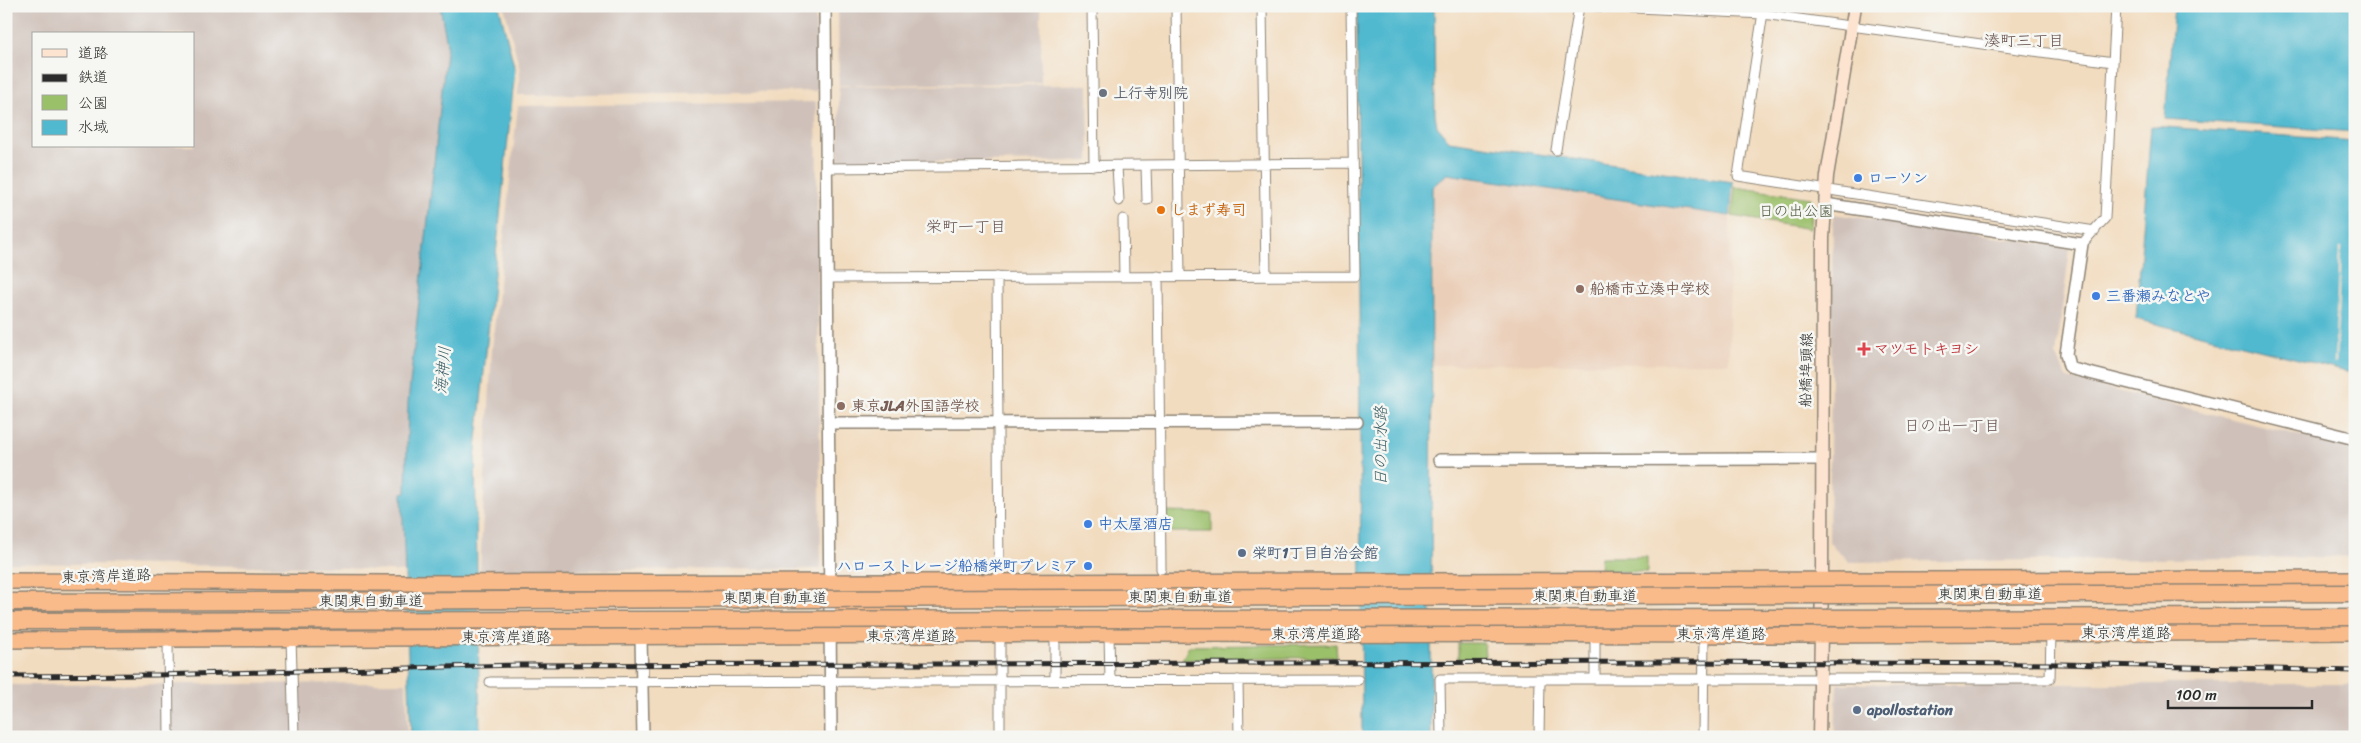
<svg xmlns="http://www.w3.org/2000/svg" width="2361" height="743" viewBox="0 0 2361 743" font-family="Sriracha,'Klee One',sans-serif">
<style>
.built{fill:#eaceb7}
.industrial{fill:#cfc1ba;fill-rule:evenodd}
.green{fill:#9bc06a;stroke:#63764a}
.water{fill:#51b9cf;stroke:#3e727d}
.pier{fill:#f2dcbf}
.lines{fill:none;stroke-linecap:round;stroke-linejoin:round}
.minor-casing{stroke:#8e8475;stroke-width:11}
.tertiary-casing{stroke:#8e8475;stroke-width:14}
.secondary-casing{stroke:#8e8475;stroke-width:15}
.trunk-casing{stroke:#8e8475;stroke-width:18}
.minor{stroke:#fff;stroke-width:9}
.tertiary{stroke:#fff;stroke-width:11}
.secondary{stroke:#fde4d1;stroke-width:12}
.trunk{stroke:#fabb8b;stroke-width:15}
.rail-casing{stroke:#2b2b2b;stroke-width:5}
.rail{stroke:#f6f6f2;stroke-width:3;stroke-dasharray:9;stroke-linecap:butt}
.motorway-bridge-casing{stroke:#8e8475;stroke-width:19;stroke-linecap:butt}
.motorway-bridge{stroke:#fabb8b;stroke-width:16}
.worship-dot{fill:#6b7280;stroke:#f6f6f2;stroke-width:2}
.shop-dot{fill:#3f7fe0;stroke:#f6f6f2;stroke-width:2}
.food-dot{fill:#e8710a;stroke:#f6f6f2;stroke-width:2}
.education-dot{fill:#8d6e63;stroke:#f6f6f2;stroke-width:2}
.health-dot{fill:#e0444e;stroke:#f6f6f2;stroke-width:2}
.service-dot{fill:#5c6f8a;stroke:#f6f6f2;stroke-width:2}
.labels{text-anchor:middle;stroke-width:5;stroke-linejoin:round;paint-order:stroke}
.worship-label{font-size:15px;font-weight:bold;fill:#5b616d;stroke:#f6f6f2;text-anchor:start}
.shop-label{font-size:15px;font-weight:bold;fill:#366cbe;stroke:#f6f6f2;text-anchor:start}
.food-label{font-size:15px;font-weight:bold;fill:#c56008;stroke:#f6f6f2;text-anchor:start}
.park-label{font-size:15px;fill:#4d583e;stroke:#f6f6f2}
.education-label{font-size:15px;font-weight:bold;fill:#785e54;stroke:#f6f6f2;text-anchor:start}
.health-label{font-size:15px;font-weight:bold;fill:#be3a42;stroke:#f6f6f2;text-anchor:start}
.street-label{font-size:15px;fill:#2b2b2b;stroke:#f6f6f2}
.service-label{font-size:15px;font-weight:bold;fill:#4e5e75;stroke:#f6f6f2;text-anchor:start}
.neighbourhood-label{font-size:16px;fill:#675350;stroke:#f6f6f2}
.water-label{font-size:16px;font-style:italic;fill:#385d64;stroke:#f6f6f2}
</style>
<rect width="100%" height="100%" fill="#f6f6f2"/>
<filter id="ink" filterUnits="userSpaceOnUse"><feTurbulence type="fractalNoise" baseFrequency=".02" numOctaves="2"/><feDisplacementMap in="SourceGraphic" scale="10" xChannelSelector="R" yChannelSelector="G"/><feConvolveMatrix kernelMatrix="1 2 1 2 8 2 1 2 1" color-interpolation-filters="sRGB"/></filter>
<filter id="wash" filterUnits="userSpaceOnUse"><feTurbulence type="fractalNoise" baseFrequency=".0096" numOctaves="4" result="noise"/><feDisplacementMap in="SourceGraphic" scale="20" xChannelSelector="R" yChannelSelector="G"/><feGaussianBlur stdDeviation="1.12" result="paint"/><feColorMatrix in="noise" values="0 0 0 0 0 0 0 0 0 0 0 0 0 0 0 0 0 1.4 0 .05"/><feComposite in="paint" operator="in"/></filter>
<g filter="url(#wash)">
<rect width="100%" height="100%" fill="#f2dcbf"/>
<path class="built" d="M1447,174L1730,216L1729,363L1432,365V187Z"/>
<path class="industrial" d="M6,6H440L447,44L408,403L406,492L402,493L405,572L331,567L6,563ZM34,34H194V146H34Z
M504,6H815L818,91L518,95L520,70Z
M838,7H1041V83L839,85Z
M1088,85L1089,161L839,163V86Z
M816,102L821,569L480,570L492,349L518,106Z
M1833,214L2070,248L2056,355L2068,379L2355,449V557L1849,562L1829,542Z
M406,683L408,737H6V685Z
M1837,684H2355V737H1835Z"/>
<path class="green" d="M1735,187L1811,198L1810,229L1732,216Z
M1166,512L1212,513V532H1166Z
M1601,557H1647V572L1600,571Z
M1458,643H1484L1485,658L1458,659Z
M1336,644L1337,657L1182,660L1189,646Z"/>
<path class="water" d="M440,6H499L515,70L475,459L480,737H411L402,493L406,492L408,403L447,44Z
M1357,6H1434L1435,114L1437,126L1449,141L1733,182L1730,216L1447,174L1432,187L1431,737H1362Z
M2174,6H2355V132L2165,119Z
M2151,126L2355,141V373L2136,319Z"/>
<path class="pier" d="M2339,248H2341L2336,363H2334Z"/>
</g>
<g filter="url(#ink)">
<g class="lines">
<defs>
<path id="minor" d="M1092,6L1094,166
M1176,6L1180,276
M1262,6L1266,276
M1596,6L1763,14L2113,62
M1764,6L1738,176L2095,231
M1556,150L1579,6
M1117,166L1119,201
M1146,166L1147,200
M827,168L1353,163
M1123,219L1124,277
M2082,244L2105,218L2116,6
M1158,276L1161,569
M997,277L999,583
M828,278L1355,276L1351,6
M1109,634L1110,680
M1000,635V737
M1055,635V680
M291,638L294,737
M168,639L169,737
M1595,679V635
M1238,680L1239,737
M490,682L1358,680
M1441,737L1440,679H2050L2051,633
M1539,737L1540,679
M1703,737L1704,634"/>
<path id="tertiary" d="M825,6L831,737
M1825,204L2082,244L2066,354L2069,366L2073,369L2355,439
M829,423L1357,422
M1439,460L1821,459
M641,637L643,737"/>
<path id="secondary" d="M1819,737L1822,582L1823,238L1827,176L1855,6"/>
<path id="trunk" d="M6,581L385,583L2355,579
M833,590L837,600L844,607L895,608L912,627
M6,640L1109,634L1821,635L2355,632"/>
</defs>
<use href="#minor" class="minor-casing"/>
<use href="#tertiary" class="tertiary-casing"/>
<use href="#secondary" class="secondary-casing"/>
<use href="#trunk" class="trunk-casing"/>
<use href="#minor" class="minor"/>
<use href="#tertiary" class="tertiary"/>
<use href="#secondary" class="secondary"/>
<use href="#trunk" class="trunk"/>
<defs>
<path id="rail" d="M6,676L157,675L517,665L1668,662L2061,664L2355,671"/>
</defs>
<use href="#rail" class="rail-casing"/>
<use href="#rail" class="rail"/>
<defs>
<path id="motorway-bridge" d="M6,602L2355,593
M6,621L2355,617"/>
</defs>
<use href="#motorway-bridge" class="motorway-bridge-casing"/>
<use href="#motorway-bridge" class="motorway-bridge"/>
</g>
</g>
<circle class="worship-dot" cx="1103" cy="93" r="5"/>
<g class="shop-dot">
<circle cx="1858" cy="178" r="5"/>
<circle cx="2096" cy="296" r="5"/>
<circle cx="1088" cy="524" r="5"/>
<circle cx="1088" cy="566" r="5"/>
</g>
<circle class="food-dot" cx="1161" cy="210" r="5"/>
<g class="education-dot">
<circle cx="1580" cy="289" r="5"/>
<circle cx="841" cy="406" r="5"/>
</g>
<path class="health-dot" d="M1861.5 341.5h5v5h5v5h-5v5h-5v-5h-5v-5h5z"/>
<g class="service-dot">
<circle cx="1242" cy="553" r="5"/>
<circle cx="1857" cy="710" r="5"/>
</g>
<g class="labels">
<g class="worship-label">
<text x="1113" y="98">上行寺別院</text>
</g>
<g class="shop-label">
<text x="1868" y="183">ローソン</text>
<text x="2106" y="301">三番瀬みなとや</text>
<text x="1098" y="529">中太屋酒店</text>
<text x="1078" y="571" text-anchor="end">ハローストレージ船橋栄町プレミア</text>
</g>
<g class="food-label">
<text x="1171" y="215">しまず寿司</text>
</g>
<g class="park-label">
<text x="1796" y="216">日の出公園</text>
</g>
<g class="education-label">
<text x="1590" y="294">船橋市立湊中学校</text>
<text x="851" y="411">東京JLA外国語学校</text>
</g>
<g class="health-label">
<text x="1874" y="354">マツモトキヨシ</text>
</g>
<g class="street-label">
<text transform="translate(1806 370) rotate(-89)" y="5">船橋埠頭線</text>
<text transform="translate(106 576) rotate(-2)" y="5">東京湾岸道路</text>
<text x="1990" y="599">東関東自動車道</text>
<text x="1585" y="601">東関東自動車道</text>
<text x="1180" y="602">東関東自動車道</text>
<text x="775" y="603">東関東自動車道</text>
<text x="371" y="606">東関東自動車道</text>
<text x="2126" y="638">東京湾岸道路</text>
<text x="1316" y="639">東京湾岸道路</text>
<text x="1721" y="639">東京湾岸道路</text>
<text x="911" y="641">東京湾岸道路</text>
<text x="506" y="642">東京湾岸道路</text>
</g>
<g class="service-label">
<text x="1252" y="558">栄町1丁目自治会館</text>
<text x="1867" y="715">apollostation</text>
</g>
<g class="neighbourhood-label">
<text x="2024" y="46">湊町三丁目</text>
<text x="966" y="232">栄町一丁目</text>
<text x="1952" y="431">日の出一丁目</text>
</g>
<g class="water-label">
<text transform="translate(442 370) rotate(-85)" y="6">海神川</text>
<text transform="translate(1380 446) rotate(-90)" y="6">日の出水路</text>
</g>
</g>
<rect width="2361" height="743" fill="none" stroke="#f6f6f2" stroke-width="25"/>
<rect x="32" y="32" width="162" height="115" fill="#f6f6f2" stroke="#a5a5a2"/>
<rect x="42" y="49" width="25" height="8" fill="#fde4d1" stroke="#a5a5a2"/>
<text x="78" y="58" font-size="15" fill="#2b2b2b">道路</text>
<rect x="42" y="74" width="25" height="8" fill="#2b2b2b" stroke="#a5a5a2"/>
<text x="78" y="82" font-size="15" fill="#2b2b2b">鉄道</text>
<rect x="42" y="95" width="25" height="15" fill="#9bc06a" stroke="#a5a5a2"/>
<text x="78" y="108" font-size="15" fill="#2b2b2b">公園</text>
<rect x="42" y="120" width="25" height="15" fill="#51b9cf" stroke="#a5a5a2"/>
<text x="78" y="132" font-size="15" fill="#2b2b2b">水域</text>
<path d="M2168 700v8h144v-8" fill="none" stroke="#2b2b2b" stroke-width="2.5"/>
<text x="2176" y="700" font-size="15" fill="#2b2b2b" stroke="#f6f6f2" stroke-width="4" paint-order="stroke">100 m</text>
</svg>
